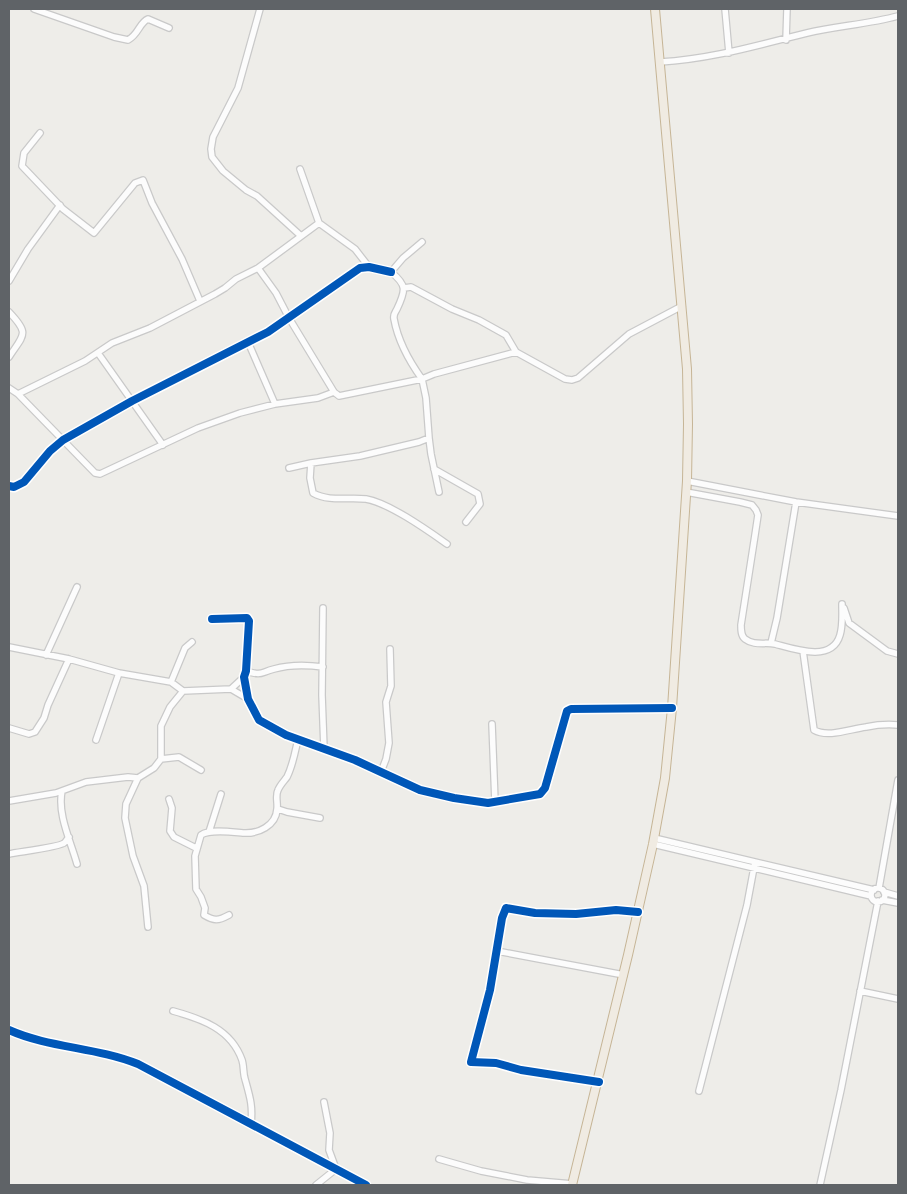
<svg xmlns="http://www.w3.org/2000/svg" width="907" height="1194" viewBox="0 0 907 1194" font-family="'DejaVu Sans',sans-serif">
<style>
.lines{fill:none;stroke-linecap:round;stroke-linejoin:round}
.minor-casing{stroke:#c9c9c9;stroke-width:8}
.highway-casing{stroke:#c6b596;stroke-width:10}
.minor{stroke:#fcfcfc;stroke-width:5.5}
.highway{stroke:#f0ebe2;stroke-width:8}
.cycleway-casing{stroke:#fff;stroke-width:11}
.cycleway{stroke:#0057b8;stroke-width:8}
</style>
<rect width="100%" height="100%" fill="#eeede9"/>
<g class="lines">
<defs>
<path id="minor" d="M34,9L114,37L128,40C139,34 139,23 148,19L169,28
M260,9L238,88L213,137L211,149L212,157L223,171L246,190L257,196L301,236
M725,9L729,53
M786,40L787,9
M660,62C712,59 758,45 807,33C837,26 869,24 898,16
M40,133L24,153L22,166L63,209L94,233L135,183L143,180L152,203L182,259L200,301
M300,169L319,223L355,249L369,267
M258,268L276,293L289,318L334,392L339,396L422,379C409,361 398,341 394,319C393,314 395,313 397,309C406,290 407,285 391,272L403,258L422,242
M9,281L28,249L60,205
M404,288L411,287L452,309L479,320L506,335L516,352L565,379L572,380L578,378L629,334L682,306
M9,312C30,334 24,334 9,357
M248,342L275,404
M98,353L163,445
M9,388L18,394L85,361L112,343L150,328L215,294L225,288L236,279L258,268L319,223
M18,394L95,473L100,474L198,428L240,413L275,404L318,398L334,392
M429,438L431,454L439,492
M311,463L310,478L313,493C329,502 348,497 366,499C389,503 427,530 447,544
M289,468L311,463L360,456L419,442L429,438L426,398L422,379L434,374L516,352
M434,469L478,494L480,504L466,522
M687,481L796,502L898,516
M9,486L14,487L24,482L50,451L63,440L132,401L268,332L360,268L369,267L391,272
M686,492L740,502L752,505L756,510L758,515L755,535L741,625C741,630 741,636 745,639C754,646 765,642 775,644C794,649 832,663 840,635C843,625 842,614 842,604
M323,608L322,695L324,749
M844,608L849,623L887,651L898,654
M212,619L247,618L249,621L246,671L244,677L248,699L259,720L286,735L355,760L420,790L454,798L488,803L540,794L545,788L567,711L571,709L672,708
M192,642L185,648L171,682L183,691L231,689L244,677
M771,643L777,618L796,502
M9,647L69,659L119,673
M803,651L814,730C828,738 850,729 866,727C876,725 887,724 898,725
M46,655L77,587
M246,671C263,676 259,673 274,669C288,665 308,665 323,667
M231,689L248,699
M492,724L495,802
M9,728L29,734L35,732L44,718L48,705L69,659
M96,740L119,673L171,682
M161,759L179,757L201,770
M381,772L386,759L389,743L386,702L391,686L390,649
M138,778L126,804L125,818L133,856L144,886L148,927
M62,791C57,814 71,842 77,864
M169,799L172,808L170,831L174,837L196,848
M9,801L56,793L86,782L128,777L138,778L154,768L161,759V726L170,707L183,691
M278,809L287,812L320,818
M209,832L221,794
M654,838L874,890
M653,844L871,896
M9,854C18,852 60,847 64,843C65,843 68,838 69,837
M879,888L898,780
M871 895a7 7 0 1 1 14 0a7 7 0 1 1-14 0Z
M884,892L898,896
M882,900L898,903
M229,915C218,921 214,921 204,915L205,908L201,897L196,889L195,856L201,835C210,829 231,832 243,833C258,834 276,826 277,809C278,802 275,796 278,790C280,785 284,781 287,777C293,765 295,752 298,739
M497,951L624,975
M860,991L898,999
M173,1011C202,1019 231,1029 242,1060C244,1066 243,1073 245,1079C250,1097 253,1106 251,1124
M9,1030C49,1048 96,1047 138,1064L366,1185
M599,1082L521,1070L496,1063L471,1062L490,990L502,918L506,908L535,913L576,914L616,910L638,912
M699,1091L747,905L755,862
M439,1159L481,1171L527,1180L573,1184
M316,1185L336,1169L329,1150L330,1133L324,1102
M820,1185L841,1090L878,901"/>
<path id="highway" d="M572,1185L628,955L653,844L665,778L672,708L687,481L688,424L687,369L655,9"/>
</defs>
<use href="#minor" class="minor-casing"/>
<use href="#highway" class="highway-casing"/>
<use href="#minor" class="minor"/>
<use href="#highway" class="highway"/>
<defs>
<path id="cycleway" d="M9,486L14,487L24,482L50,451L63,440L132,401L268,332L360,268L369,267L391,272
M212,619L247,618L249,621L246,671L244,677L248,699L259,720L286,735L355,760L420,790L454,798L488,803L540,794L545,788L567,711L571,709L672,708
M9,1030C49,1048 96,1047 138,1064L366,1185
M599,1082L521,1070L496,1063L471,1062L490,990L502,918L506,908L535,913L576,914L616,910L638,912"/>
</defs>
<use href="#cycleway" class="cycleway-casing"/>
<use href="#cycleway" class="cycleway"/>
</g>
<rect width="907" height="1194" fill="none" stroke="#5f6367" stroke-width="20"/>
</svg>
